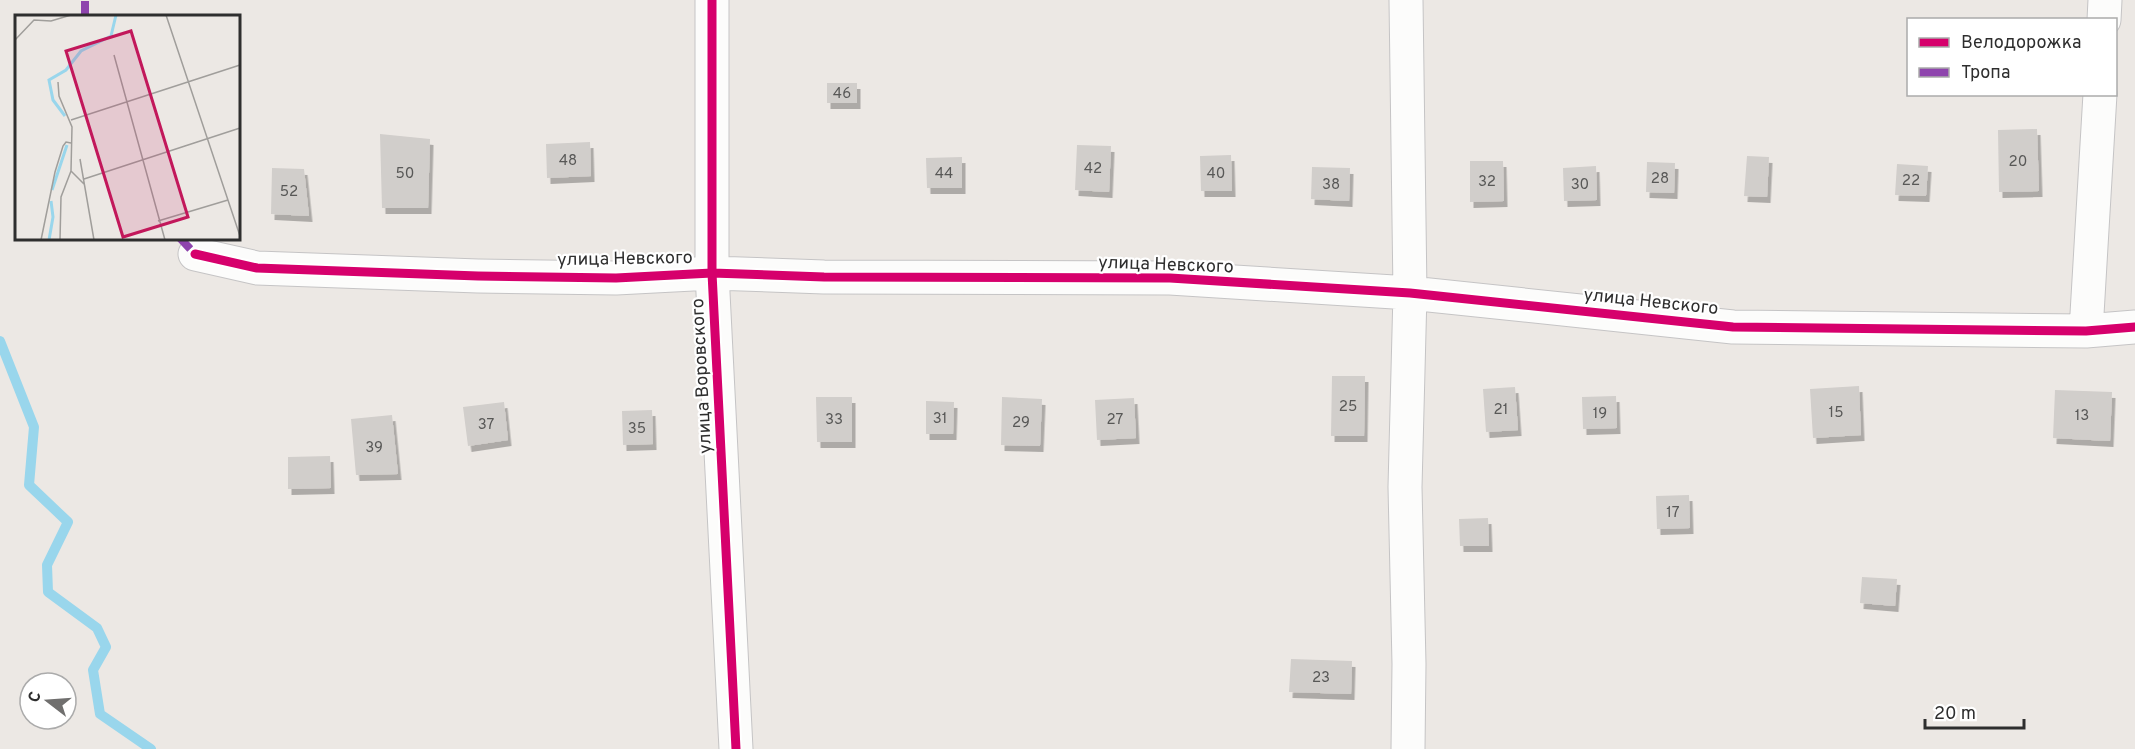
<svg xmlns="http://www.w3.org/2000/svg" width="2135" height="749" viewBox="0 0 2135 749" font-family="Overpass,sans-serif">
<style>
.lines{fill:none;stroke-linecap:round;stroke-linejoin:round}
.stream{stroke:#99d6ec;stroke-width:10}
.building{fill:#d1cecb;filter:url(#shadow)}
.minor-casing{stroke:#c5c4c5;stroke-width:35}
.minor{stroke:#fcfcfb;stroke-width:33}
.quiet{stroke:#8e44ad;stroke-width:8;stroke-dasharray:15 8;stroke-linecap:butt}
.cycleway-casing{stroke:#fff;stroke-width:13}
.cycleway{stroke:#d6006c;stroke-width:9}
.labels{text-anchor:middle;stroke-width:4.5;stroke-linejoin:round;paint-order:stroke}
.number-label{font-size:15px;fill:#585857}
.street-label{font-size:18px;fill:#2e2e2e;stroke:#fff}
.inset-river{fill:none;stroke:#99d6ec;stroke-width:3}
.inset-road{fill:none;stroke:#a09e9b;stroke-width:1.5}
.view{fill:#c2185b;fill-opacity:0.15;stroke:#c2185b;stroke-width:3}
.inset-edge{fill:none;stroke:#2e2e2e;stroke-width:3}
</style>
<defs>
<filter id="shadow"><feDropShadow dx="3.5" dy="6" stdDeviation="0" flood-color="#0004"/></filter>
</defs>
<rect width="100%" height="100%" fill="#ece8e4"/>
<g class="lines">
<path class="stream" d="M0,341L34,427L29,485L68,522L47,565L48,592L97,628L106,647L93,670L100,714L151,749"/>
</g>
<path class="building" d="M827,83H857V103H827Z
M2037,129L2039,191L1999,192L1998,130Z
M380,134L430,139L428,208H382Z
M590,142L591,176L547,178L546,144Z
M1077,145L1111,146L1109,192L1075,190Z
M1231,155L1232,191H1201L1200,156Z
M1747,156L1769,157L1767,197L1744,196Z
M962,157V188H927L926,158Z
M1470,161H1503L1504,201L1470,202Z
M1647,162L1675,163L1674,193L1646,192Z
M1897,164L1928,166L1926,196L1895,195Z
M1596,166L1597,200L1564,201L1563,168Z
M1312,167L1350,168L1349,201L1311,199Z
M272,168L304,169L309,216L271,214Z
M1332,376H1365L1364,436H1331Z
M1859,386L1861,435L1813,438L1810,389Z
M1515,387L1518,430L1486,432L1483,389Z
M2055,390L2112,392L2110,441L2053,438Z
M1616,396L1617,428L1583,429L1582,397Z
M816,397H852V442H817Z
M1002,397L1042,399L1040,446L1001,445Z
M1134,398L1136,438L1097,440L1095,400Z
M926,401L954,402L953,434H926Z
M504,402L508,440L468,446L463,407Z
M652,410L653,444L623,445L622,411Z
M392,415L398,474L356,475L351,419Z
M330,456L331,488L288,489V457Z
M1689,495L1690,528L1657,529L1656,496Z
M1488,518L1489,546H1460L1459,519Z
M1862,577L1897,579L1895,606L1860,603Z
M1291,659L1352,661L1351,694L1289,692Z"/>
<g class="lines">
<defs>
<path id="minor" d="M712,0V273L736,749
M1406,0L1410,293L1405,487L1409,664L1408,749
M2104,20L2105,0
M195,254L257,268L478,276L616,278L712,273L824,277L1170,278L1410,293L1733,327L2086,331L2135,327
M2086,331L2100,94"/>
</defs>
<use href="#minor" class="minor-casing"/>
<use href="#minor" class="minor"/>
<path class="quiet" d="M85,16V0
M180,238L195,254"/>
<defs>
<path id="cycleway" d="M712,0V273L736,749
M195,254L257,268L478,276L616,278L712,273L824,277L1170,278L1410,293L1733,327L2086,331L2135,327"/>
</defs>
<use href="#cycleway" class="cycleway-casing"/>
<use href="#cycleway" class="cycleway"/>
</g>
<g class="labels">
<g class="number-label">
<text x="842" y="98">46</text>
<text x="568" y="165">48</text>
<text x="2018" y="166">20</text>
<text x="1093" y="173">42</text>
<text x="405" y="178">50</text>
<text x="944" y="178">44</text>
<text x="1216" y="178">40</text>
<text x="1660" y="183">28</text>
<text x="1911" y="185">22</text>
<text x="1487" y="186">32</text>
<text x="1331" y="189">38</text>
<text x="1580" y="189">30</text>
<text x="289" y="196">52</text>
<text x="1348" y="411">25</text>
<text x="1501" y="414">21</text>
<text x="1836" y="417">15</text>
<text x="1600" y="418">19</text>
<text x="2082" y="420">13</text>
<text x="940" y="423">31</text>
<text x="834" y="424">33</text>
<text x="1115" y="424">27</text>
<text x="1021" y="427">29</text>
<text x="486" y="429">37</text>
<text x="637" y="433">35</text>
<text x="374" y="452">39</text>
<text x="1673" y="517">17</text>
<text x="1321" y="682">23</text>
</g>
<g class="street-label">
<text transform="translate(625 258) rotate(-1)" y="6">улица Невского</text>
<text transform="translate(1166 264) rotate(2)" y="6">улица Невского</text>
<text transform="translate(1651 301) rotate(6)" y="6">улица Невского</text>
<text transform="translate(701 376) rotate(-93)" y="6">улица Воровского</text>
</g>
</g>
<g transform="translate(15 15)">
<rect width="225" height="225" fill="#ece8e4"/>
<path class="inset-river" d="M50,101L38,85L34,65L51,55L66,36L96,21L101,0M37,175L52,130M34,225L38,202L36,186"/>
<path class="inset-road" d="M151,0L225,221M0,25L19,5L36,6L56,0M99,40L150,225M43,67L44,81L57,112L56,156L69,169M56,105L225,50M65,144L79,225M69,164L225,113M143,206L213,185M26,225L40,157L48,131L51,127L56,128M45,225L46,182L56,156"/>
<path class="view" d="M116,16L173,202L108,222L51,36Z"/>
<rect width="225" height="225" class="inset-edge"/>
</g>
<rect x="1907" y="18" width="210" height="78" fill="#ffffff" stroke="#ababab" stroke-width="1.5"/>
<rect x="1919" y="38" width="30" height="9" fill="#d6006c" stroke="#ababab" stroke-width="1.5"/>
<text x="1961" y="48" font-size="18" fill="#2e2e2e">Велодорожка</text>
<rect x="1919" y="68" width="30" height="9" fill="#8e44ad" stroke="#ababab" stroke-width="1.5"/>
<text x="1961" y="78" font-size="18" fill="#2e2e2e">Тропа</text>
<g transform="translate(48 701) rotate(287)"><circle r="28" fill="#ffffff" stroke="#ababab" stroke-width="1.5"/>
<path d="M0-4.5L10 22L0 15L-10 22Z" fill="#706f6e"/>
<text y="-9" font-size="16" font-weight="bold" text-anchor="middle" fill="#2e2e2e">С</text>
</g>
<path d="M1925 719v9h99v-9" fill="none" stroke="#2e2e2e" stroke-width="3"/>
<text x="1934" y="719" font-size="18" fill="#2e2e2e" stroke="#ffffff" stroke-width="4.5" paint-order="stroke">20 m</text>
</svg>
